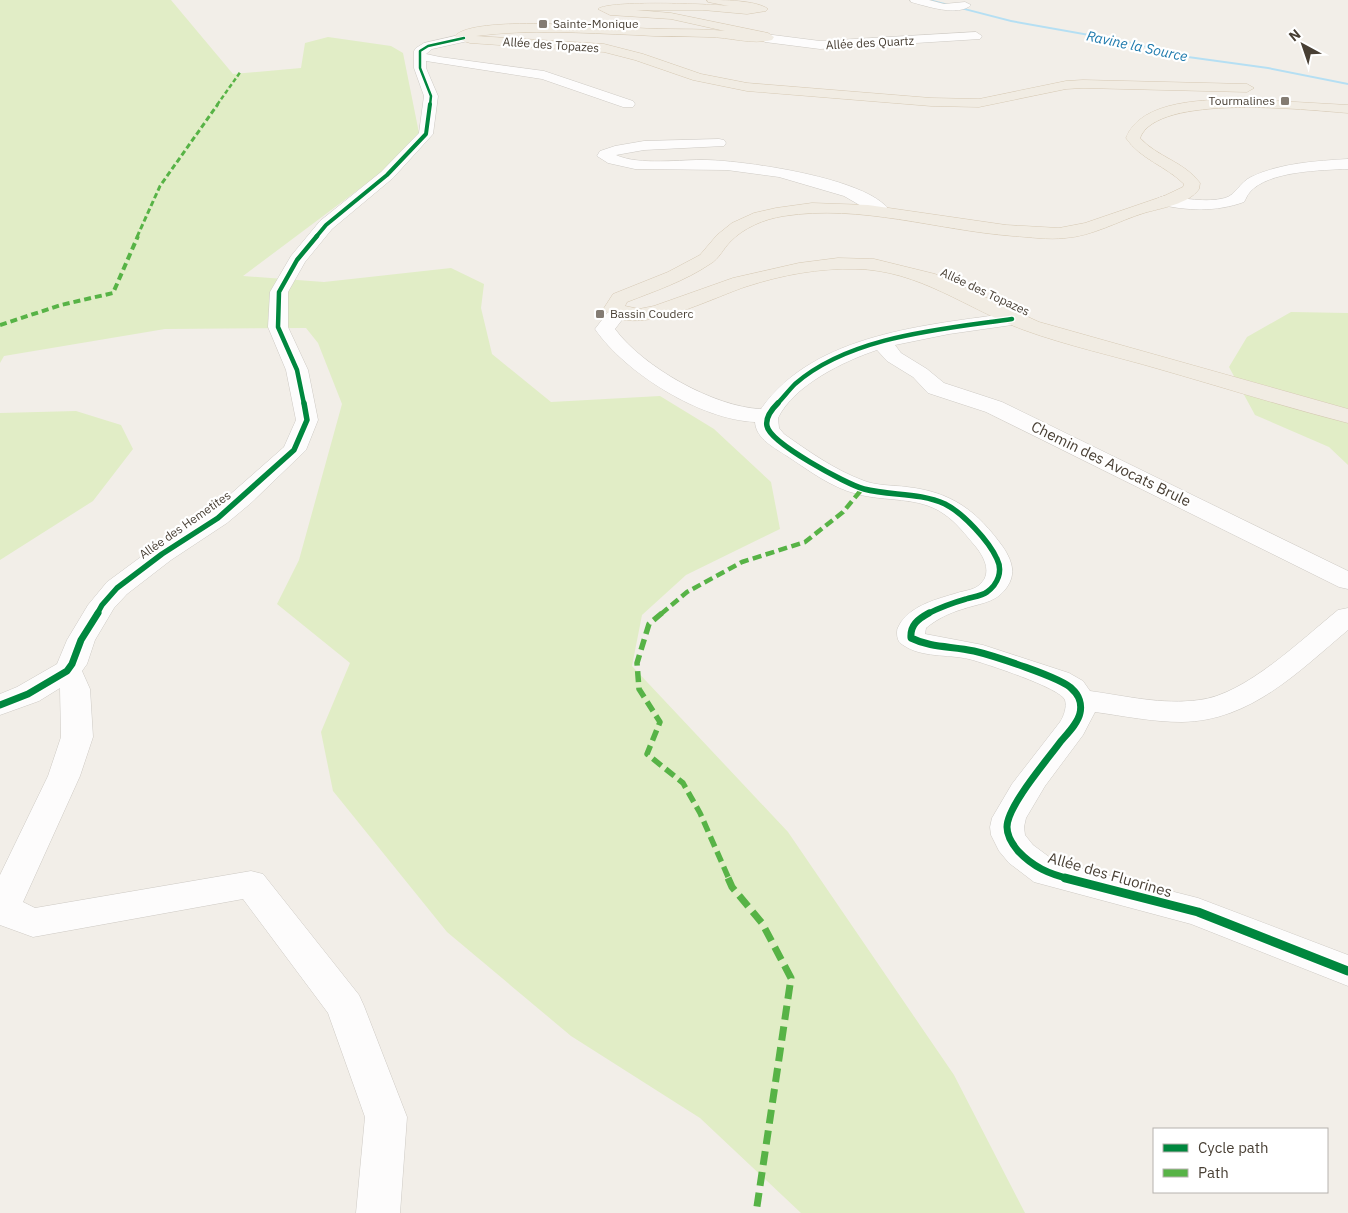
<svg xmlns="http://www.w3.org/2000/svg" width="1348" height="1213" viewBox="0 0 1348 1213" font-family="'IBM Plex Sans',sans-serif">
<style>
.green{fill:#e1edc6}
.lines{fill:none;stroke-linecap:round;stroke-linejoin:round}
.stream{fill:#b5dff3;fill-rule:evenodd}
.minor-casing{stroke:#cecac4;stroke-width:1}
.major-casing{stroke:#d6c9b4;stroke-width:1}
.minor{fill:#fdfcfc;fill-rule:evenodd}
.major{fill:#f1ece3;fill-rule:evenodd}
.quiet-far5{stroke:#57b346;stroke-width:2.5;stroke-dasharray:4.5 2.5;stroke-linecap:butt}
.quiet-far4{stroke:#57b346;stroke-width:3;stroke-dasharray:5.5 3;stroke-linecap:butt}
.quiet-far3{stroke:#57b346;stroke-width:4;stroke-dasharray:7 4;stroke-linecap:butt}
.quiet-far2{stroke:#57b346;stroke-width:4.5;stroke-dasharray:9 4.5;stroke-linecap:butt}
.quiet-far1{stroke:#57b346;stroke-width:5.5;stroke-dasharray:11 5.5;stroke-linecap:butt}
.quiet{stroke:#57b346;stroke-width:7;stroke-dasharray:14 7;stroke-linecap:butt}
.cycleway-far5-casing{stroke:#fff;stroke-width:4}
.cycleway-far4-casing{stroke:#fff;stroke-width:5.5}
.cycleway-far3-casing{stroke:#fff;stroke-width:7}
.cycleway-far2-casing{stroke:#fff;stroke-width:8}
.cycleway-far1-casing{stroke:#fff;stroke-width:10}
.cycleway-casing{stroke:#fff;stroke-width:12}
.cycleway-far5{stroke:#00873e;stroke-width:2.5}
.cycleway-far4{stroke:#00873e;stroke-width:4}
.cycleway-far3{stroke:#00873e;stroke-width:4.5}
.cycleway-far2{stroke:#00873e;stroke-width:5.5}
.cycleway-far1{stroke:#00873e;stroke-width:7}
.cycleway{stroke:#00873e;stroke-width:9}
.poi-dot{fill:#847c73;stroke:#fff;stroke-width:2}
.labels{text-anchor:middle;stroke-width:4.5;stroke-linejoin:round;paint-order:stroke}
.far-poi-label{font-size:12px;fill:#483f34;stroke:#fff;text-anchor:start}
.far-street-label{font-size:12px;fill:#483f34;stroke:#fff}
.far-water-label{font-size:14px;font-style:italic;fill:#207bae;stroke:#fff}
.street-label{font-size:15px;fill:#483f34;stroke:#fff}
</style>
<rect width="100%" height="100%" fill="#f2eee8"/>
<path class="green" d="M0,0H171L233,74L301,68L305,43L328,37L391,46L403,53L419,133L402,157L243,276L324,282L451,268L484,284L481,308L492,354L551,402L660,396L714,429L771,482L780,529L686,575L642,615L632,666L788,832L954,1075L1025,1213H801L700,1118L571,1036L447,932L333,791L321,732L350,663L277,604L299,560L342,404L318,343L306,328L165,329L4,356L0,363Z
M1291,312L1348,313V465L1329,447L1255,415L1229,367L1247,337Z
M76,411L121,425L133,449L93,501L0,560V413Z"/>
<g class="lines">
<path class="stream" d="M926,0H933L1011,20L1123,40L1188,56L1268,67L1348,83V85L1268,69L1188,58L1123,42L1011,22Z"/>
<defs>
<path id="minor" d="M910,0H929L944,4L965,2L971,5C958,17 926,6 911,2Z
M976,32L982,36L980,39L820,49L765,42L759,38L765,34L820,41Z
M464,34L470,38L468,41L432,49L426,54L440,57L544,71L633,101L635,104L633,107H623L542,79L426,61V68L438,96L433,134L393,178L332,229L305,262L288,292V327L308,370L318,420L306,450L251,503L227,523L171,560L127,594L114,608L95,640L87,664L82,671L90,689L93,737L80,776L23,902L35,908L251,871L263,874L359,995L364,1006L407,1117L400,1213H356L365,1117L328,1013L243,899L33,937L0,925V875L48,776L61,737L60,688L39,701L0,715V694L17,687L57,664L67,640L88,605L107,582L153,548L209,513L284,447L296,420L286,370L268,327L270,292L291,256L320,221L381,172L419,133L424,96L414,68V51L416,48L424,43Z
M719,139L724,140L726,143L724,146L644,150L616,155C640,166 681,159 707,160C746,161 867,178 889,210L887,214H875L844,196L779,177L727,170L635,169L608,163L597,156L600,151L615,146L644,141Z
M1348,159V169C1322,170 1268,171 1250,192C1247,195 1246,199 1244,202C1217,212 1186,211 1158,204L1156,201L1158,198L1164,196C1183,198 1206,203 1225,198C1236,195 1240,182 1251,177C1280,163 1316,161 1348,159Z
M618,306L625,308L628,312L615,329C643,367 714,407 761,409C814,333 928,325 1012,313L1019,315L1022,319L1019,323L1012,325L949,334L895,345L901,353L927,369L944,383L1002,402L1348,571V589L1339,587L986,412L928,393L913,377L887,361L877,350C844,361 794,385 778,418L779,428L784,434C808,451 835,470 862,480C876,486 892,485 907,487C952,492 977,511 1003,547C1013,562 1017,576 1004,591C994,603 977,604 963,609C949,613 937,619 926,628L925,634L983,645L1069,673L1083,681L1090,691C1126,696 1162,705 1199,700C1245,695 1302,639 1338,610L1348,608V630C1299,671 1251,721 1182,722C1153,722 1124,716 1095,712L1083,735L1045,786L1026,818L1024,827L1025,835L1033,845L1056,862L1198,898L1348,955V986L1191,924L1034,882L1009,863L999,851L991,835L990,827L992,818L1012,784L1060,722C1064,716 1067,707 1065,700C1061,688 984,663 969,659C947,654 922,658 903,645C898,642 897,638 897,632C897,628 899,626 901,622C913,605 937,599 957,593C963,591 973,590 978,586C993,575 985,558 976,547C966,535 956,522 944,514C919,496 885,502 857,494C830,487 810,471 787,456C775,448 756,439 755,422C701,420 625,373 595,329L611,308Z"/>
<path id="major" d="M707,0C722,0 756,0 768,9L766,11L747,14L703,10H636L671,13L768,33L774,37L772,40C751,45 730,37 708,37C684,36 660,37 636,35C582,33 530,29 476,36L604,44L643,54L701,74L747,83L931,98L979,99L1066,81L1083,80L1247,84L1254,88L1247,92L1083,88L1066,89L979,107L931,106L747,91L693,80L635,60L604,52L470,43L457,39L455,36C473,15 606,27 637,28C666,30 696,28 725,31L671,19L610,15L598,9C609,0 710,4 729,6L708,2Z
M1242,99L1348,105V113C1307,110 1157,93 1140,138C1157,157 1185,162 1200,183L1199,189C1189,204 1161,208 1144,213C1118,221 1093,236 1065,238C1048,240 1030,237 1013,236C936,230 861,204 784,216C764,219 743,228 730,242C723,249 719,259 710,264C685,281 655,291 627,302L625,306L639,309L654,306L733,278L799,263L838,258L874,259L935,274L1039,322L1348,409V423C1285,407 1222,387 1159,369C1115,356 1068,346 1024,330C967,309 919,270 856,269C819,268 782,275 748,286C717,295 629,343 604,308L613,294L668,272L700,255L717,235L732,223L754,213L776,208L812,203L868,205L1006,225L1059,228L1085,223L1164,196L1183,187L1184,184C1166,166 1140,159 1126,138C1141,99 1207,100 1242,99Z"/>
</defs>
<use href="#minor" class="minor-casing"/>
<use href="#major" class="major-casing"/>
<use href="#minor" class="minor"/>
<use href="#major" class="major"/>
<path class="quiet-far5" d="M217,105L241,71"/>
<path class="quiet-far4" d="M137,237L160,186L218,104"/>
<path class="quiet-far3" d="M0,325L61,305L113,293L138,236"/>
<path class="quiet-far2" d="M661,614L687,592L742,562L805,542L843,512L862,489"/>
<path class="quiet-far1" d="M662,613L649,624L637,663L639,689L660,722L647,754L683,783L700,813L729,879"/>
<path class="quiet" d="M728,878L732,887L762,923L791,978L756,1213"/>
<defs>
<path id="cycleway-far5" d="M430,105L431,96L420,68V51L428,46L464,38"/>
<path id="cycleway-far4" d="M316,237L326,225L387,175L426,134L430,104"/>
<path id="cycleway-far3" d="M304,404L297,370L278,327L279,292L297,260L317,236
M777,404C783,398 789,390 795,384C850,336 943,329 1012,319"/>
<path id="cycleway-far2" d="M778,403C772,409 765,417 767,426C770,443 846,484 864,489C891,496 919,492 945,504C963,513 989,541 997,559C1003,571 998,584 987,592C982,596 972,597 966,599C952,603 939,608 927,614
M97,614L102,605L117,588L162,554L218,518L294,450L307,420L304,403"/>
<path id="cycleway-far1" d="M929,613C918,619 910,625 911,638C931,648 952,646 974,651C991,655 1063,678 1072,689C1079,695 1082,704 1080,713C1078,723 1068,733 1061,741C1048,759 1007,806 1007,827C1007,836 1013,845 1018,851C1033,867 1049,874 1070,879
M0,705L28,694L67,671L72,664L81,640L98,613"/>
<path id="cycleway" d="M1065,878L1198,912L1348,971"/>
</defs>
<use href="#cycleway-far5" class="cycleway-far5-casing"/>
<use href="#cycleway-far4" class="cycleway-far4-casing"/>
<use href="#cycleway-far3" class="cycleway-far3-casing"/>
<use href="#cycleway-far2" class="cycleway-far2-casing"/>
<use href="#cycleway-far1" class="cycleway-far1-casing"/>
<use href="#cycleway" class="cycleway-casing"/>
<use href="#cycleway-far5" class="cycleway-far5"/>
<use href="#cycleway-far4" class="cycleway-far4"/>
<use href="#cycleway-far3" class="cycleway-far3"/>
<use href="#cycleway-far2" class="cycleway-far2"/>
<use href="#cycleway-far1" class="cycleway-far1"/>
<use href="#cycleway" class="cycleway"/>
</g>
<g class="poi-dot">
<rect x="538" y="19" width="10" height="10" rx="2.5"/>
<rect x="1280" y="96" width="10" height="10" rx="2.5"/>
<rect x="595" y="309" width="10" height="10" rx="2.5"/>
</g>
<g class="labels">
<g class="far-poi-label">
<text x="553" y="28">Sainte-Monique</text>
<text x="1275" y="105" text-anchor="end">Tourmalines</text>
<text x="610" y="318">Bassin Couderc</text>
</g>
<g class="far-street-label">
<text transform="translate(870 43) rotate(-3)" y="4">Allée des Quartz</text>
<text transform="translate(551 45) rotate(4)" y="4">Allée des Topazes</text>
<text transform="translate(985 292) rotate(25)" y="4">Allée des Topazes</text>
<text transform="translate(185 525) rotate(-35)" y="4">Allée des Hemetites</text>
</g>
<g class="far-water-label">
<text transform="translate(1137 46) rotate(12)" y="5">Ravine la Source</text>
</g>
<g class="street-label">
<text transform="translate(1111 464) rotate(26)" y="5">Chemin des Avocats Brule</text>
<text transform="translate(1110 875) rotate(16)" y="5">Allée des Fluorines</text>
</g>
</g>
<rect x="1153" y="1128" width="175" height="65" fill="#ffffff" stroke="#b6b2ae"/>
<rect x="1163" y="1144" width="25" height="8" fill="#00873e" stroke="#b6b2ae"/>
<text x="1198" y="1153" font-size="15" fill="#483f34">Cycle path</text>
<rect x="1163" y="1169" width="25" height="8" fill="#57b346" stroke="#b6b2ae"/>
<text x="1198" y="1178" font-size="15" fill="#483f34">Path</text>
<g transform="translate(1303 45) rotate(320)" stroke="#ffffff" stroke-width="4" paint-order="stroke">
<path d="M0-4L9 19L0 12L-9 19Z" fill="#483f34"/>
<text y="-8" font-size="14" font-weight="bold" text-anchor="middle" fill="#483f34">N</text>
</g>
</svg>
